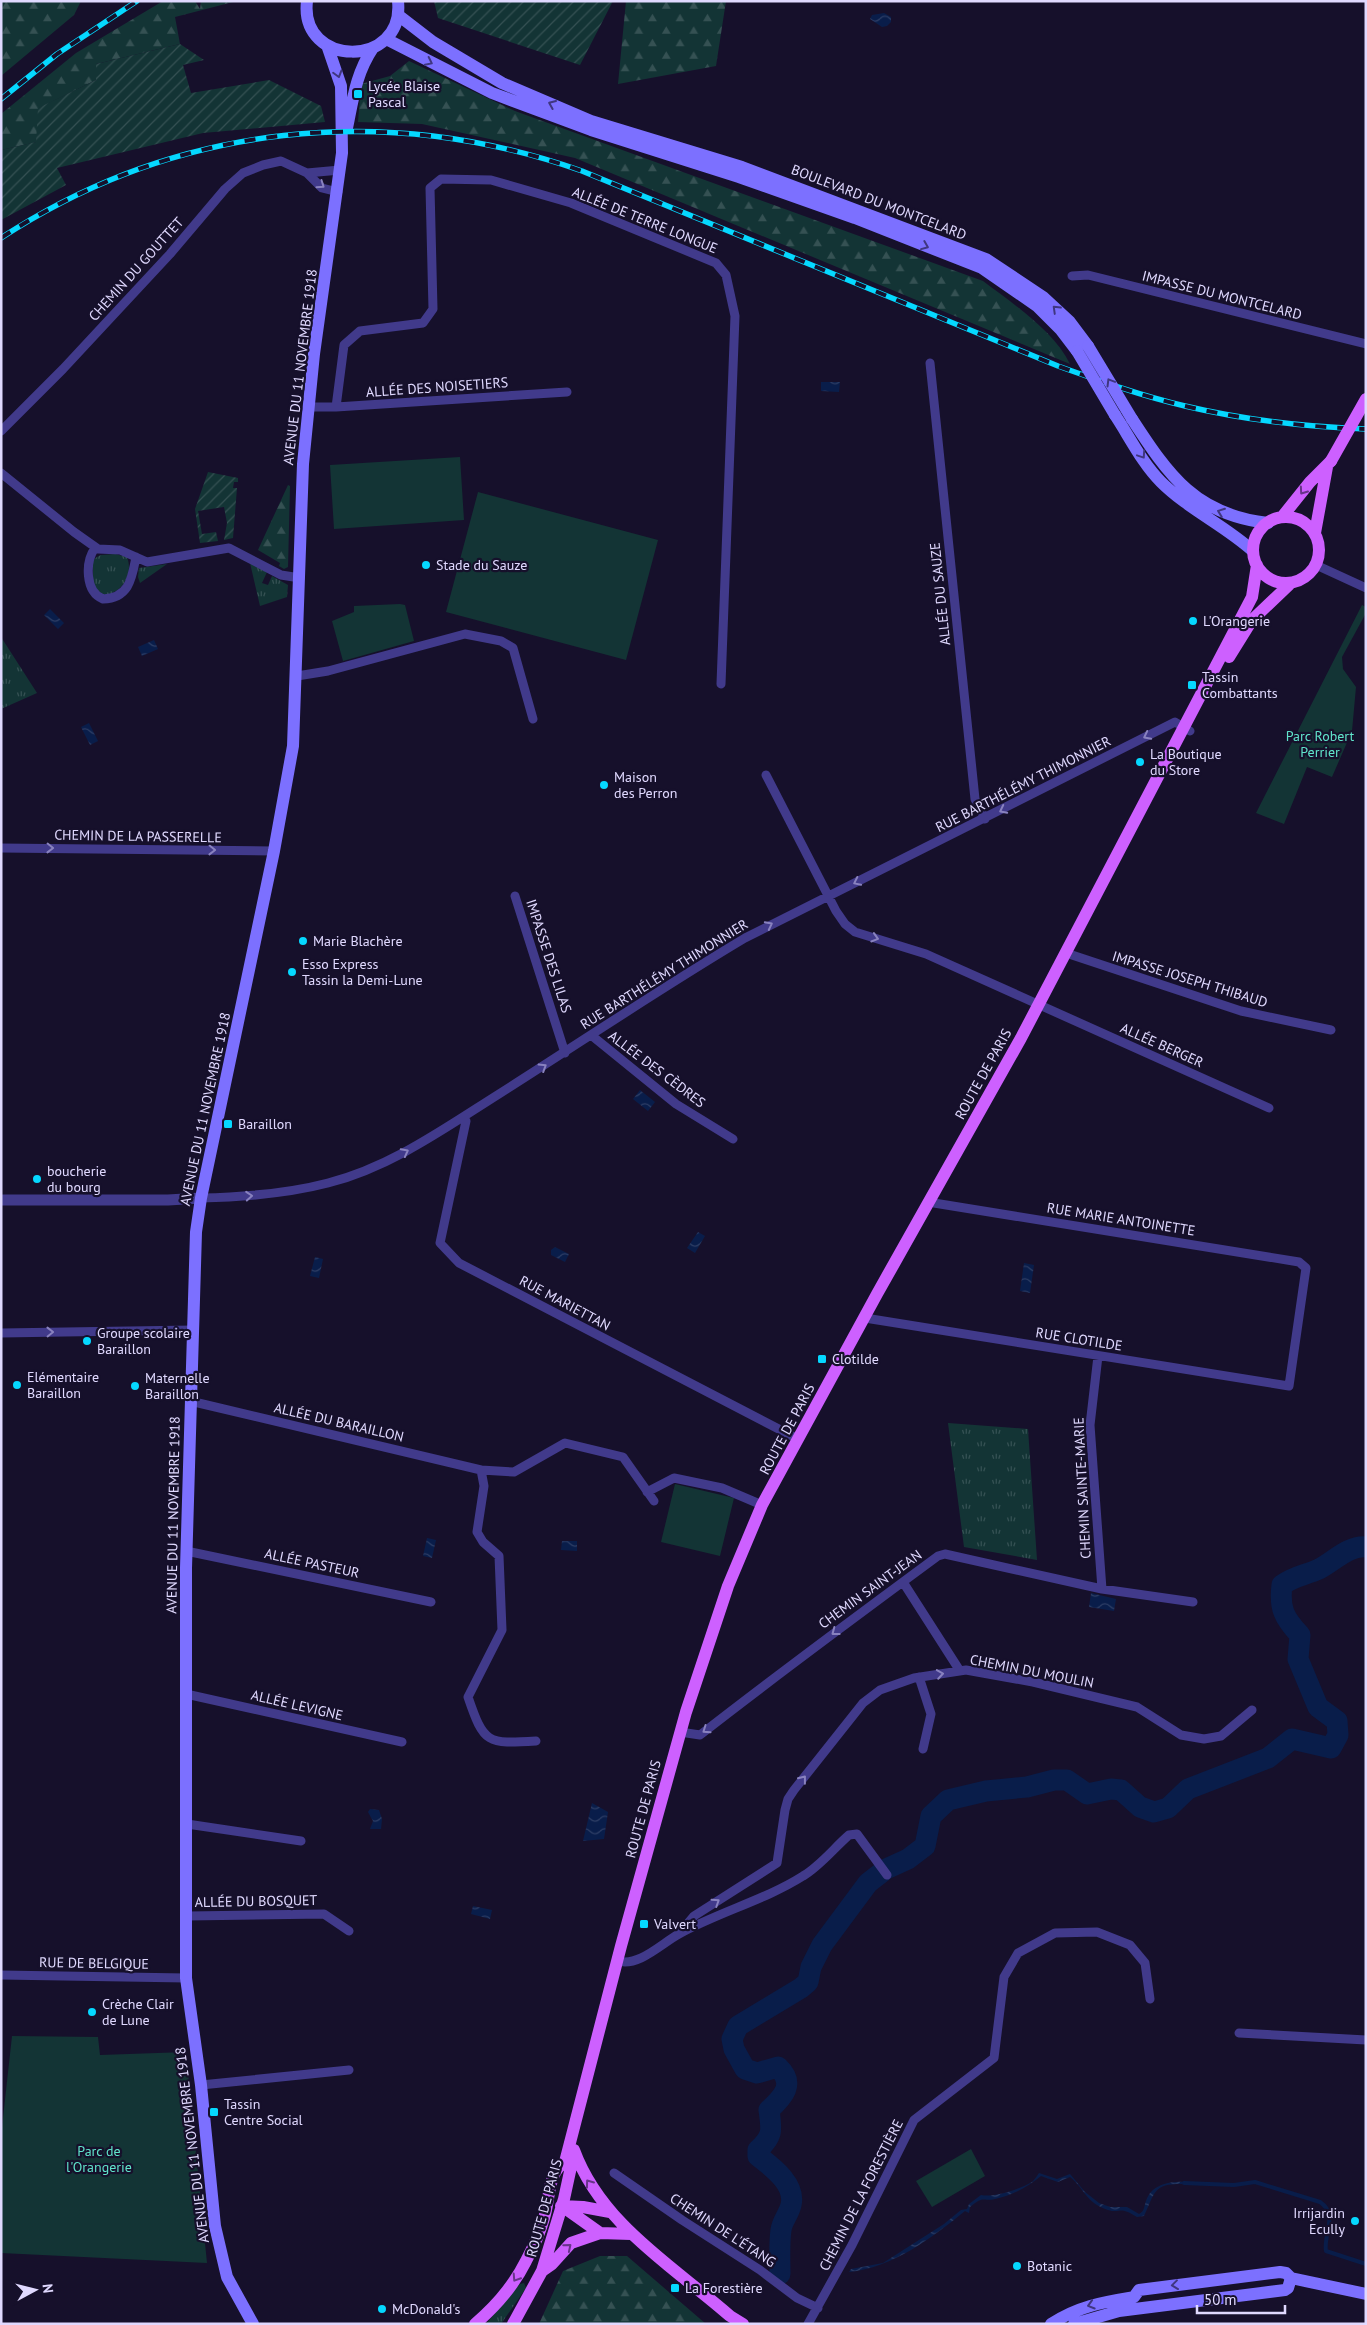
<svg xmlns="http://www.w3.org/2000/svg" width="1367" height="2325" viewBox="0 0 1367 2325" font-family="'PT Sans',sans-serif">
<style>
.grass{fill:url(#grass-tufts)}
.forest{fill:url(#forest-firs)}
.park{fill:#133435}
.garden{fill:url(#garden-furrows)}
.water{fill:url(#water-waves)}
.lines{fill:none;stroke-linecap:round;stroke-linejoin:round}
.stream{stroke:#091d4a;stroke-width:4}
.river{stroke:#091d4a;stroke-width:21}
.minor{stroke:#413a8b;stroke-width:9}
.tertiary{stroke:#413a8b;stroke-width:11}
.secondary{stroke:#7c70ff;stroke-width:12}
.primary{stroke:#cd60ff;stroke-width:12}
.rail-casing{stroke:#05d8ff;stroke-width:5.5}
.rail{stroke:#16102b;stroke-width:4;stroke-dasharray:11;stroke-linecap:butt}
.secondary-bridge{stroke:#7c70ff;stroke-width:12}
.primary-bridge{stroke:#cd60ff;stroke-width:12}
.oneway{stroke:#3f3680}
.oneway2{stroke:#8982bf}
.oneway3{stroke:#68348a}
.poi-dot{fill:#05d8ff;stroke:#16102b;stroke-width:2}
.labels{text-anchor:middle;stroke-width:4.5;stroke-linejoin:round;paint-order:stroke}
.poi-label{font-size:14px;fill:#e0d9ff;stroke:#16102b;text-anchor:start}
.street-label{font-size:14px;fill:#e0d9ff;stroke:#16102b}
.park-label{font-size:14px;fill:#60e4cb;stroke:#16102b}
</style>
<defs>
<pattern id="grass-tufts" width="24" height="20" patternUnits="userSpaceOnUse" patternTransform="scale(1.25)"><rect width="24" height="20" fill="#133435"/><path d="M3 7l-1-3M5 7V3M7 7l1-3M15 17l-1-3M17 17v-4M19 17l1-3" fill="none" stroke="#355153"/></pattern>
<pattern id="forest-firs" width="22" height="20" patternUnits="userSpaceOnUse" patternTransform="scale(1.25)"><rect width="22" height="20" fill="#133435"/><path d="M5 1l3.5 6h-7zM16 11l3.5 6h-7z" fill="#355153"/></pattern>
<pattern id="garden-furrows" width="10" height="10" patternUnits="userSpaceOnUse" patternTransform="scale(1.25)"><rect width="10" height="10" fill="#133435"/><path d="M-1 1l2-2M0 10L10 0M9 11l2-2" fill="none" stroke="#355153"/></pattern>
<pattern id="water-waves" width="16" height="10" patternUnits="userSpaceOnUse" patternTransform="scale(1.25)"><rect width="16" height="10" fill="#091d4a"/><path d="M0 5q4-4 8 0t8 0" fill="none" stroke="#2d3d65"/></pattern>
</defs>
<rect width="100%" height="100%" fill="#16102b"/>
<path class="grass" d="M101,555L115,554L127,557C138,586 100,607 93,586C92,581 93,575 93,570C92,562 93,558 101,555Z
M250,563L267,572L262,583L268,585L272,576L288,585L287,597L260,606Z
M167,564L140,583L138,577L139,568Z
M1,637L37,693L1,709Z
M948,1423L1028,1429L1037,1560L964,1547Z
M524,2283L526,2288L501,2324H486L520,2284Z"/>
<path class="forest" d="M1,1H81L74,15L1,76Z
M163,1H195L200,9L201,1H237L175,17L180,44L96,64V80L39,108L37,142L1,150V114L76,53Z
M626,1H726L716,66L618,84Z
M409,61L515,111L983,281C1012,303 1054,331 1070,364L575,158L422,124L358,122L361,84L390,76Z
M288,485L290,486L288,567L284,569L279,566L280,563L258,550Z
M600,2256H627L706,2324H539L563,2271Z"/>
<path class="park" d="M460,457L464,520L334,529L330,465Z
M478,492L658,540L626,660L446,612Z
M400,604L405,605L414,641L343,661L332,621L354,612V606Z
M1362,605L1366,607V613L1342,657L1343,669L1356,687L1352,731L1332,777L1307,767L1284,824L1256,813Z
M675,1484L734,1498L720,1556L661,1542Z
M12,2036L98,2037L100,2055L186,2052L207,2263L1,2253V2136Z
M971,2149L985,2176L932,2207L916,2181Z"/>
<path class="garden" d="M434,1H613L580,65L438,18Z
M180,44L204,60L183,65L191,93L269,80L321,106L325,122L203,133L57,168L66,185L1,220V150L36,142L38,108L96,80V64Z
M208,472L238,478V482H234L233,488H237L233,538L224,540L227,523L224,507L198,511L202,534L216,532L218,541L200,543L195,509Z"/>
<path class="water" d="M884,13L891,17V22L887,26L882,27L870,19L872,15Z
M821,382H840L839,392L821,391Z
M50,609L64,623L58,629L44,615Z
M154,640L158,649L142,656L138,647Z
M89,723L98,741L90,745L81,727Z
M640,1090L655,1102L648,1111L633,1099Z
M698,1232L705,1236L695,1253L687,1248Z
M555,1247L569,1254L565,1262L551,1255V1250Z
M315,1257L323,1259L319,1278L310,1276Z
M1024,1263L1034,1265L1030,1293L1020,1291Z
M427,1538L436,1540L432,1558L423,1556Z
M562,1541H577V1551L561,1550Z
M1360,1544H1366V1549L1355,1551L1319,1572L1316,1566L1344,1548Z
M1091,1593L1116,1599L1114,1611L1089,1607Z
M592,1803L608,1812L604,1839L583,1841Z
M370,1809L379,1810L382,1819L381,1829H370L373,1821L368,1812Z
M473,1906L492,1910L490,1919L471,1914Z
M1039,2173L1057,2179L1070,2174L1085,2192L1099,2203L1110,2207H1127L1139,2214C1145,2211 1144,2206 1146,2201C1152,2183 1172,2181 1188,2182L1187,2184C1153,2183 1156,2190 1144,2216L1137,2217C1118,2205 1122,2214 1108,2210C1086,2203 1084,2188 1070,2177L1058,2182L1041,2176C1029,2186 1012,2196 995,2199C981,2202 985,2195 970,2207L969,2213L965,2211C932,2238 892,2268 849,2272L851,2269L883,2263L944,2224L961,2210L967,2209L969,2204L981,2195C994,2198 1020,2189 1032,2182C1034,2180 1037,2176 1039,2173Z"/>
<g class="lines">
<path class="stream" d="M1184,2183L1234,2185L1255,2182L1320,2202C1339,2215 1323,2234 1326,2251L1366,2264"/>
<path class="river" d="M780,2274C780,2260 779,2244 781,2230C782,2221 789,2214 791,2205C796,2184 772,2167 758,2156V2150C773,2136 772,2131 769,2110C783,2097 796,2084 778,2067L757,2073L745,2069L734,2049L732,2039L738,2026L801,1988L808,1982L811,1967L822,1945L868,1883L886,1869L908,1859L925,1846L931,1816L948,1800L986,1791L1027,1787L1054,1780H1067L1087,1794L1111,1789L1121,1790L1140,1807L1154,1812L1168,1808L1188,1789L1268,1758L1292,1739L1331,1748L1338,1735L1337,1721L1318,1707L1298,1659L1300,1635C1284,1618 1279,1608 1282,1585C1294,1576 1306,1575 1319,1569C1333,1562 1349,1545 1366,1547"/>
<path class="minor" d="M307,173L340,170
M1072,276L1088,275L1366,344
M930,363L975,799L985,819
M308,407H336L567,392
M336,407L344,345L360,331L423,323L433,309L430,188L441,179L491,180L571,203L716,263L726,275L735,316L721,684
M1,431L63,369L170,254L225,189L243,173L263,165L281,161L307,173L322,188L338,192
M1,473L74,532L98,549L120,550L147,562L229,548L281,575L300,578
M95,548C85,562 85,592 103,599C130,598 132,577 136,557
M1316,565L1366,588
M297,676L328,671L465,634L501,641L513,648L533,719
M766,775L836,911L845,924L855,932L926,954L1269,1108
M1,848L274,851
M515,896L565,1053
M1072,955L1241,1011L1331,1030
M591,1035L676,1104L733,1139
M463,1117L466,1121L440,1243L459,1263L798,1439
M201,1198C244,1197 286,1194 328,1183C391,1167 445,1128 499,1094C581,1042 661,988 745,938L1175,722L1190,731
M865,1318L1289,1386L1306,1268L1299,1262L934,1203L930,1200
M1,1333L193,1330
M1098,1356L1090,1425L1102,1589
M190,1401L481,1470
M647,1492L674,1478L722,1488L762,1505
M186,1551L431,1602
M903,1582L960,1671
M919,1677L931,1714L923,1749
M186,1694L402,1742
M680,1732L700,1735C778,1674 858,1615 938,1556L945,1554L1102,1589L1193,1602
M536,1741C487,1744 484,1744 468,1697L502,1630L499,1556L483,1542L477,1532L484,1486L481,1470L514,1472L565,1443L623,1457L654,1501
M187,1824L301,1841
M188,1916L324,1914L349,1931
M679,1934L694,1916L777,1863L785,1810L788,1799L794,1790L863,1703L880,1690L914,1678L966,1670L1033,1682L1137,1707L1181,1735L1204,1739L1221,1736L1252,1710
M618,1961C639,1967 662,1943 679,1934C719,1912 765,1900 803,1876C820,1866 834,1848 849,1835L857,1834L887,1875
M1,1975L186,1978
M1239,2033L1366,2040
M201,2085L349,2070
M614,2173L682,2220L760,2270L797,2298L818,2308
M808,2324L852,2245L914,2120L994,2058L1004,1977L1018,1953L1055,1933L1097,1932L1130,1945L1145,1963L1150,1999"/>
<path class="tertiary" d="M1,1200H168L201,1198"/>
<path class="secondary" d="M307,1C299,68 405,69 398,1
M398,15L433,42L502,83L591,121L742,167L986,259L1043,297L1070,322L1088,346
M386,39L492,93L591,130L739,177L855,218L982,268L1037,306L1061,330L1077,351
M347,128C353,99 356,73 373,48
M1115,415C1129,436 1142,463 1161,482C1188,509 1224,525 1253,551
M1132,419C1169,476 1196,515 1268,523
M253,2324L227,2277L215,2226L201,2085L186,1978V1568L196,1232L201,1198L274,851L293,746L303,464L314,354L342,153L341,86L327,45
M1051,2324C1078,2306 1104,2302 1134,2297L1139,2290L1280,2272L1286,2273L1291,2278L1366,2294
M1074,2324L1119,2311L1285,2290L1288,2288L1291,2278"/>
<path class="primary" d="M1282,517L1310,482L1331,461
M1253 550a33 33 0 1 1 66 0a33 33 0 1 1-66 0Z
M1315,533L1327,467
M1229,657L1252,620L1291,583
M574,2150C601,2224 673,2266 730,2316L743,2324
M561,2206L583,2207L610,2212
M562,2206L600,2233L631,2234
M542,2271L552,2264L571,2243L600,2233
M475,2324C495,2307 514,2285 526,2261C533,2248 540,2232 544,2218C550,2200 547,2173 565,2162L621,1946L686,1712L728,1586L762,1505L877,1294L1021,1038L1252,597L1257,565
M513,2324L542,2271L564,2199L574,2153"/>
<defs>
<path id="rail" d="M1,99L57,54L137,1
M1,238C176,123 386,102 582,171L1058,366C1100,381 1142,396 1185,406C1245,420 1305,427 1366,429"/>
</defs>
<use href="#rail" class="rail-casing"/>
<use href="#rail" class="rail"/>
<path class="secondary-bridge" d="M1088,346L1132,419
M1077,351L1115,415"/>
<path class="primary-bridge" d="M1331,461L1366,399"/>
</g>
<defs><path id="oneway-chevron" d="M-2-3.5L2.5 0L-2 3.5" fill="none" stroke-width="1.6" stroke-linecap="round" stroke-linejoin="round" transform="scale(1.25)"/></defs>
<g class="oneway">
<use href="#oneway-chevron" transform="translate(429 62) rotate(26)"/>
<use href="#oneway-chevron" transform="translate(338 74) rotate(74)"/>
<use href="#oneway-chevron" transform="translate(552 104) rotate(-157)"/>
<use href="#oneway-chevron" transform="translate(925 246) rotate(22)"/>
<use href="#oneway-chevron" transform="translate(1056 309) rotate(-136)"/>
<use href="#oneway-chevron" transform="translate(1110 382) rotate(-121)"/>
<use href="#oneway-chevron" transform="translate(1142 455) rotate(56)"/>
<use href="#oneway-chevron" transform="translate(1221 512) rotate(-159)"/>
<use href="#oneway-chevron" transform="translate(1175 2285) rotate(173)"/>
<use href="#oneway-chevron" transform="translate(1091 2305) rotate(163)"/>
</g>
<g class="oneway2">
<use href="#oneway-chevron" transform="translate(321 185) rotate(35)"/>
<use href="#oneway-chevron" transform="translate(1147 736) rotate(153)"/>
<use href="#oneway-chevron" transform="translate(1003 810) rotate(153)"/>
<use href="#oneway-chevron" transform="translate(50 848) rotate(1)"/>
<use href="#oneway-chevron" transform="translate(212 850) rotate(1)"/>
<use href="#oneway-chevron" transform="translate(857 882) rotate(154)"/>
<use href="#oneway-chevron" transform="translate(769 925) rotate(-27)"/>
<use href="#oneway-chevron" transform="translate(875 938) rotate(17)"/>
<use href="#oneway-chevron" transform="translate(543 1067) rotate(-32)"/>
<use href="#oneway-chevron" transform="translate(405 1152) rotate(-28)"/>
<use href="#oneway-chevron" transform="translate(249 1196) rotate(-4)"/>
<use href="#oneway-chevron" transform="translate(50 1332) rotate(-1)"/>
<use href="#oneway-chevron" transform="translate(835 1632) rotate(143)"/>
<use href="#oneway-chevron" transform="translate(940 1674) rotate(-9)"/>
<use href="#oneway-chevron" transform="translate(706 1730) rotate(145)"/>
<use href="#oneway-chevron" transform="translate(803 1779) rotate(-52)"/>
<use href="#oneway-chevron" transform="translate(716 1902) rotate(-33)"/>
</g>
<g class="oneway3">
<use href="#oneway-chevron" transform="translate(1303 491) rotate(125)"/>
<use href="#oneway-chevron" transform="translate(589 2183) rotate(-126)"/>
<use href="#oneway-chevron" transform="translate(568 2247) rotate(-40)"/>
<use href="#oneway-chevron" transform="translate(516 2278) rotate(123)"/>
</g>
<g class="poi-dot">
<rect x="353" y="89" width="10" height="10" rx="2.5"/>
<circle cx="426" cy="565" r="5"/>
<circle cx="1193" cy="621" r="5"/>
<rect x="1187" y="680" width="10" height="10" rx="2.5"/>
<circle cx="1140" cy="762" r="5"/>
<circle cx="604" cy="785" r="5"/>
<circle cx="303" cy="941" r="5"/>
<circle cx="292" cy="972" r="5"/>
<rect x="223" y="1119" width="10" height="10" rx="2.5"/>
<circle cx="37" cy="1179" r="5"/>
<circle cx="87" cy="1341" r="5"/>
<rect x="817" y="1354" width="10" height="10" rx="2.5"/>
<circle cx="17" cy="1385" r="5"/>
<circle cx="135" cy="1386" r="5"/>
<rect x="639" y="1919" width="10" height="10" rx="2.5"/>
<circle cx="92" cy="2012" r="5"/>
<rect x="209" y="2107" width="10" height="10" rx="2.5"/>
<circle cx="1355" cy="2221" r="5"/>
<circle cx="1017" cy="2266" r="5"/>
<rect x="670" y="2283" width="10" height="10" rx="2.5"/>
<circle cx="382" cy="2309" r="5"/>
</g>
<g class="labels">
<g class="poi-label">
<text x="368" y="91">Lycée Blaise<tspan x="368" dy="16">Pascal</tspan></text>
<text x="436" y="570">Stade du Sauze</text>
<text x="1203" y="626">L'Orangerie</text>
<text x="1202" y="682">Tassin<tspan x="1202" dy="16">Combattants</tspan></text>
<text x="1150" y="759">La Boutique<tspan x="1150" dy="16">du Store</tspan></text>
<text x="614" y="782">Maison<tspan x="614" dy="16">des Perron</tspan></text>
<text x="313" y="946">Marie Blachère</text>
<text x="302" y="969">Esso Express<tspan x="302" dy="16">Tassin la Demi-Lune</tspan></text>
<text x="238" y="1129">Baraillon</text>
<text x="47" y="1176">boucherie<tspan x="47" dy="16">du bourg</tspan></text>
<text x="97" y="1338">Groupe scolaire<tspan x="97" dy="16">Baraillon</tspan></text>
<text x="832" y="1364">Clotilde</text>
<text x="27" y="1382">Elémentaire<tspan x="27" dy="16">Baraillon</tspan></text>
<text x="145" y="1383">Maternelle<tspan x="145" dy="16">Baraillon</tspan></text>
<text x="654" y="1929">Valvert</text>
<text x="102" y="2009">Crèche Clair<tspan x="102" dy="16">de Lune</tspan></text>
<text x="224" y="2109">Tassin<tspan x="224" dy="16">Centre Social</tspan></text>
<text x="1345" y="2218" text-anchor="end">Irrijardin<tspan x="1345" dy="16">Ecully</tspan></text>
<text x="1027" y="2271">Botanic</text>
<text x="685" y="2293">La Forestière</text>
<text x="392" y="2314">McDonald's</text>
</g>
<g class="street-label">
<text transform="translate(879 202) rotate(21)" y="5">BOULEVARD DU MONTCELARD</text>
<text transform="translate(645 220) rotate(22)" y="5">ALLÉE DE TERRE LONGUE</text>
<text transform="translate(136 269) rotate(-48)" y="5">CHEMIN DU GOUTTET</text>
<text transform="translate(1222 295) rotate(14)" y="5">IMPASSE DU MONTCELARD</text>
<text transform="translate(300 367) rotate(-83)" y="5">AVENUE DU 11 NOVEMBRE 1918</text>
<text transform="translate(437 387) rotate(-4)" y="5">ALLÉE DES NOISETIERS</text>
<text transform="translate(940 594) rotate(-96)" y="5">ALLÉE DU SAUZE</text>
<text transform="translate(1023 784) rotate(-27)" y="5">RUE BARTHÉLÉMY THIMONNIER</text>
<text transform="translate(138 836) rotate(1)" y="5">CHEMIN DE LA PASSERELLE</text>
<text transform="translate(549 956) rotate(72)" y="5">IMPASSE DES LILAS</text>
<text transform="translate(664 974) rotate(-32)" y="5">RUE BARTHÉLÉMY THIMONNIER</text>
<text transform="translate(1190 979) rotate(17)" y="5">IMPASSE JOSEPH THIBAUD</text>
<text transform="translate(1162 1045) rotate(24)" y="5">ALLÉE BERGER</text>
<text transform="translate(657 1069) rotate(37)" y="5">ALLÉE DES CÈDRES</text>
<text transform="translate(983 1074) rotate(-61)" y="5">ROUTE DE PARIS</text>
<text transform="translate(205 1109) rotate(-78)" y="5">AVENUE DU 11 NOVEMBRE 1918</text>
<text transform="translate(1121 1219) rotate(9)" y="5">RUE MARIE ANTOINETTE</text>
<text transform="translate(565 1303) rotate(28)" y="5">RUE MARIETTAN</text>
<text transform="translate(1079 1339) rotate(9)" y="5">RUE CLOTILDE</text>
<text transform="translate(339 1422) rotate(13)" y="5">ALLÉE DU BARAILLON</text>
<text transform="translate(787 1429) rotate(-62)" y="5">ROUTE DE PARIS</text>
<text transform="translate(1082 1488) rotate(-93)" y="5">CHEMIN SAINTE-MARIE</text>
<text transform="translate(173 1515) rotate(-89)" y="5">AVENUE DU 11 NOVEMBRE 1918</text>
<text transform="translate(312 1563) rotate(12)" y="5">ALLÉE PASTEUR</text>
<text transform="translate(870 1589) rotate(-36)" y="5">CHEMIN SAINT-JEAN</text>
<text transform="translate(1032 1671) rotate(11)" y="5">CHEMIN DU MOULIN</text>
<text transform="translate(297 1705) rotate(13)" y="5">ALLÉE LEVIGNE</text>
<text transform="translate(643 1809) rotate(-75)" y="5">ROUTE DE PARIS</text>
<text transform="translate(256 1901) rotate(-1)" y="5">ALLÉE DU BOSQUET</text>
<text transform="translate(94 1963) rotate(1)" y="5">RUE DE BELGIQUE</text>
<text transform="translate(192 2145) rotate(-97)" y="5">AVENUE DU 11 NOVEMBRE 1918</text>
<text transform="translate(861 2195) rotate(-63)" y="5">CHEMIN DE LA FORESTIÈRE</text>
<text transform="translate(544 2208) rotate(-75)" y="5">ROUTE DE PARIS</text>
<text transform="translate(723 2230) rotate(33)" y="5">CHEMIN DE L'ÉTANG</text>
</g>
<g class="park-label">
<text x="1320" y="741">Parc Robert<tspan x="1320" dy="16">Perrier</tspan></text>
<text x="99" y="2156">Parc de<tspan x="99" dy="16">l'Orangerie</tspan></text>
</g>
</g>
<rect width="1367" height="2325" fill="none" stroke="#e0d9ff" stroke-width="5"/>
<g transform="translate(35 2290) rotate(83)" stroke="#16102b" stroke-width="4" paint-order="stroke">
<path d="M0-4L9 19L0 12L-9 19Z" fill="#e0d9ff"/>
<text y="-8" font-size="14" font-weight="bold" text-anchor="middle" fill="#e0d9ff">N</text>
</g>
<path d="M1197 2305v8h88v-8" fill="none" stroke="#e0d9ff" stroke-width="2.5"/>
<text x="1204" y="2305" font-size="15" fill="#e0d9ff" stroke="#16102b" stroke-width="4" paint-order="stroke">50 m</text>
</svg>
